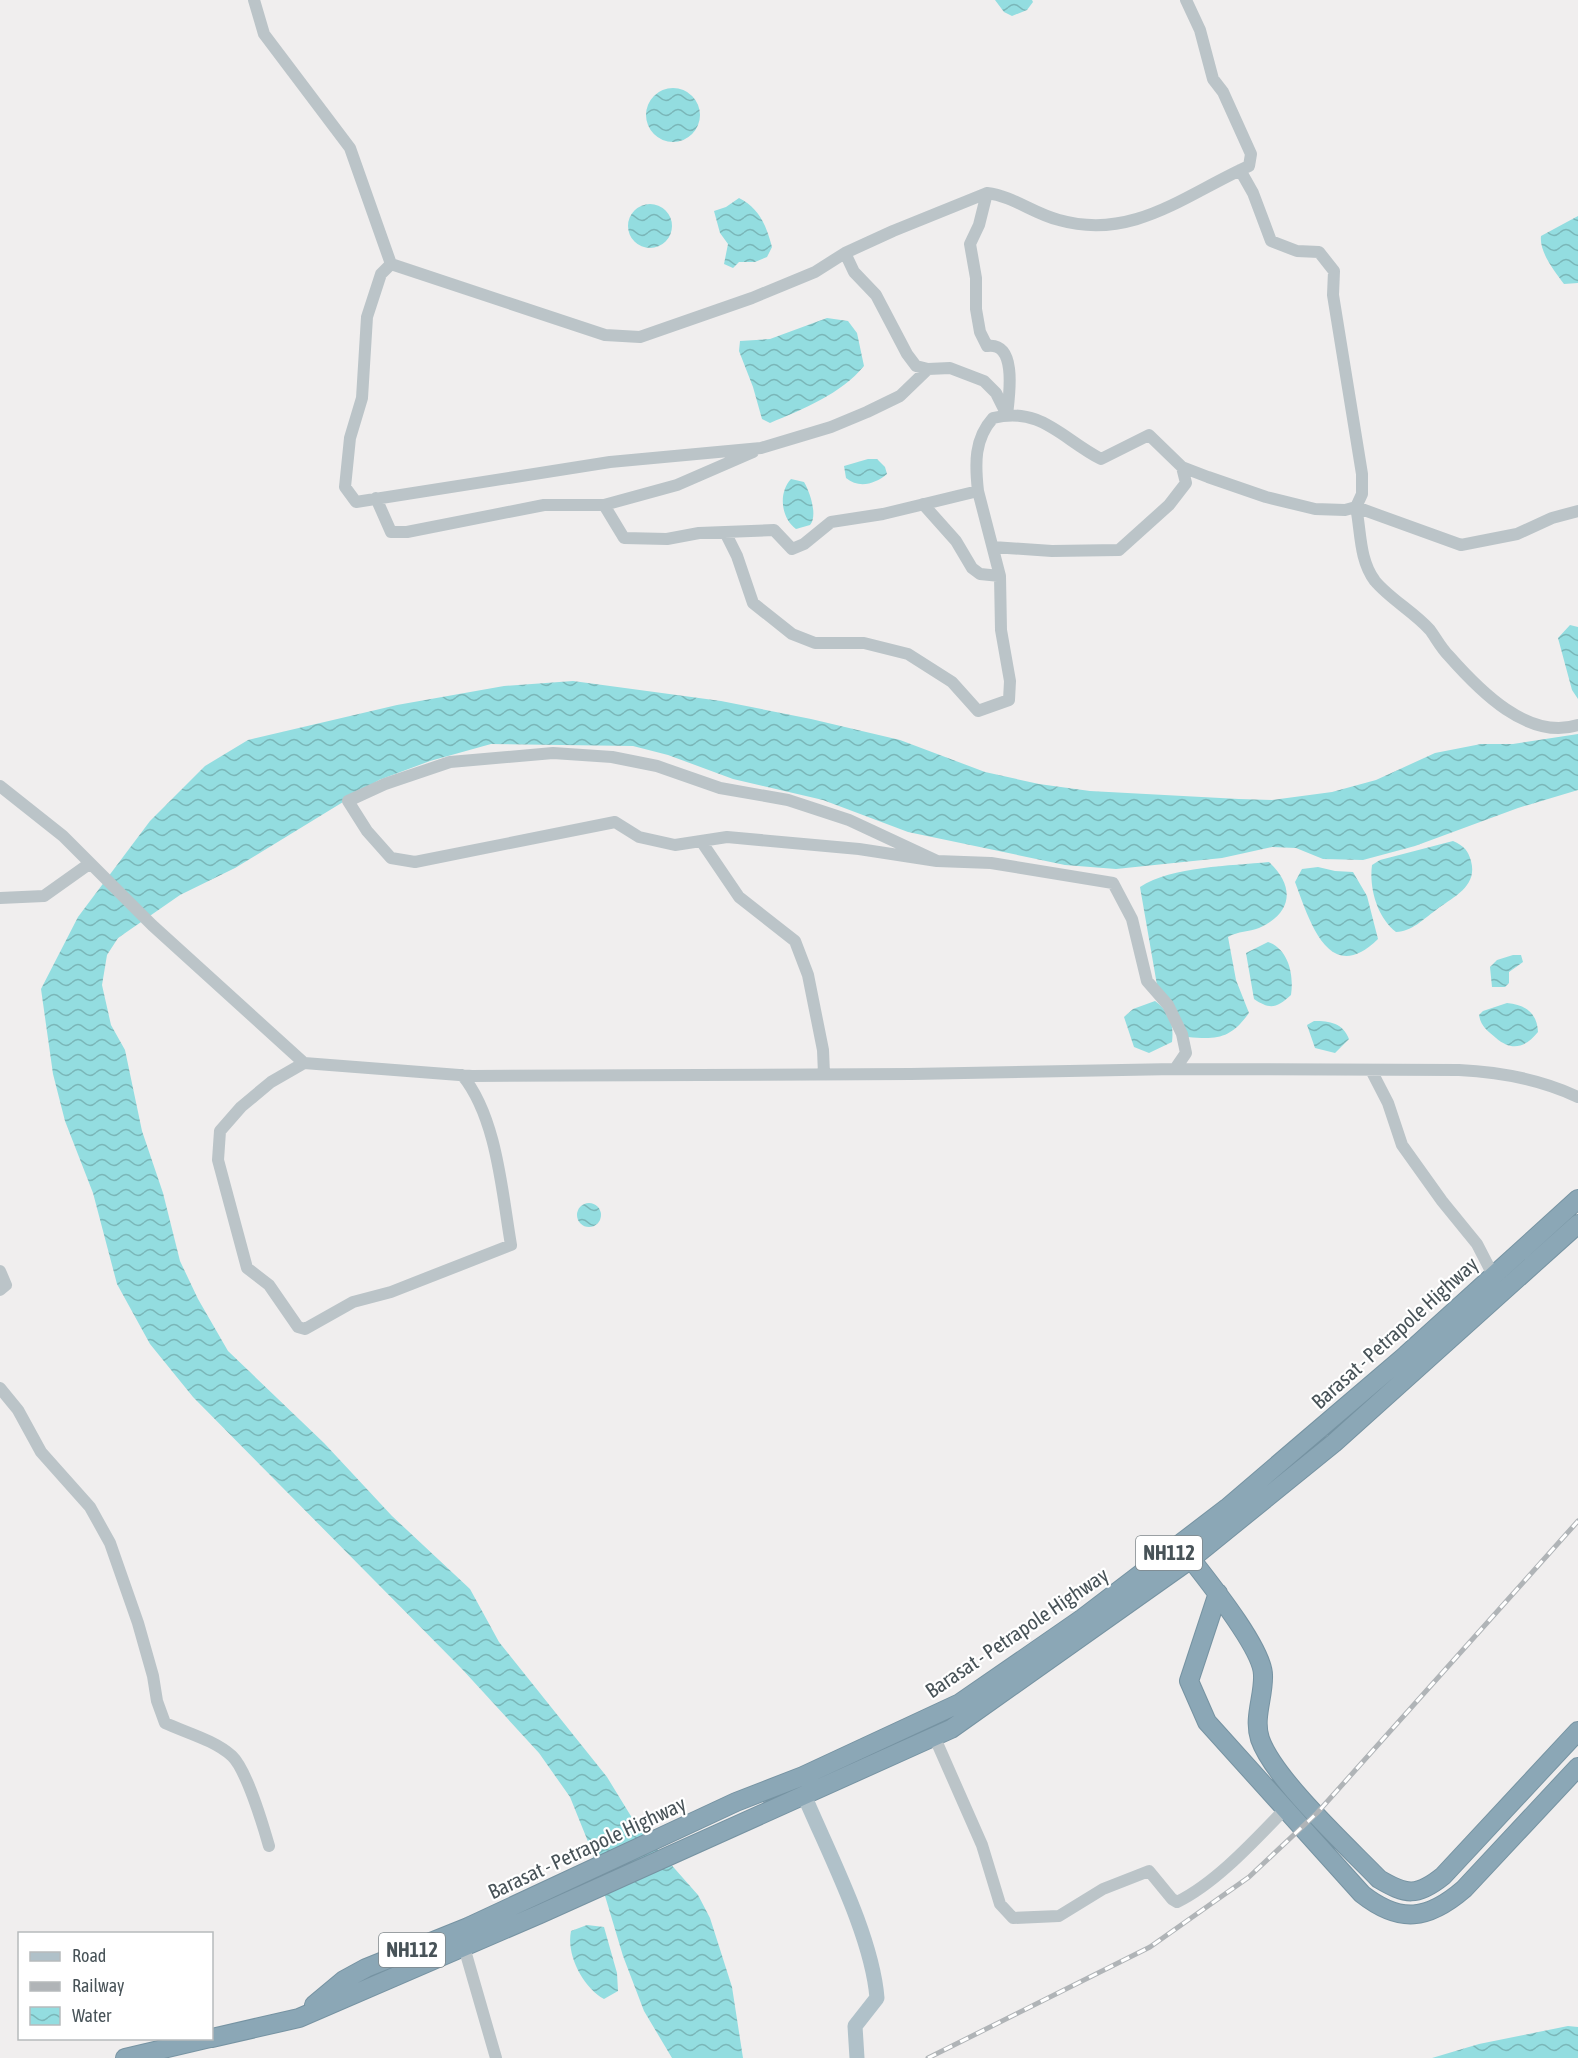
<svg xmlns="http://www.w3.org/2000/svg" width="1578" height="2058" viewBox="0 0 1578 2058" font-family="'Asap Condensed',sans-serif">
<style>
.water{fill:url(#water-waves)}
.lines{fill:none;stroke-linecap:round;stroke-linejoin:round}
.highway-casing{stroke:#7693a2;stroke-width:20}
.minor{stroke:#bbc4c8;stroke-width:12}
.major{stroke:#b0c1c9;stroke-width:15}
.highway{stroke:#8ba7b6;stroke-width:18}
.rail-casing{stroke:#b0b4b7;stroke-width:5}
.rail{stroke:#fff;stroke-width:3;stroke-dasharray:9;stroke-linecap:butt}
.labels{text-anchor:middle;stroke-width:4.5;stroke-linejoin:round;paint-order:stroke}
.shield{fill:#fff;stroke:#7f878a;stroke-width:1.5}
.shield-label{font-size:20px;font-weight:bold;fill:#485358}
.street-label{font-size:21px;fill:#485358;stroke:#fff}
</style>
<defs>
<pattern id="water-waves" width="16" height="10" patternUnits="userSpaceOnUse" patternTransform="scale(1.5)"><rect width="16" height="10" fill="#93dde0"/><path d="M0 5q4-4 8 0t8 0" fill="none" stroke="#7ab6b8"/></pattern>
</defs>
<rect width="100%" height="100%" fill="#f0eeee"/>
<path class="water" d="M995,0H1032L1033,2L1027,10L1012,16L1004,12Z
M646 115a27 27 0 1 1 54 0a27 27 0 1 1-54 0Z
M739,198C760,209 766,225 772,247L767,257L755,262H739L733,268L724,264L728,244L720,233L714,211L726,207Z
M628 226a22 22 0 1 1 44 0a22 22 0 1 1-44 0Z
M1578,216V283L1564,284C1555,272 1539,252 1541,236Z
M827,318L848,321L857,333L864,366C841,394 803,409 770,423L762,419L753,387L739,351L740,341L770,339Z
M868,459H877L885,467L887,474C875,484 859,489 846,478L844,466Z
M791,479L804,482C810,492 818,516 810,525L796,529C781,518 778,493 791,479Z
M1570,625L1578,627V699L1572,690L1558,638Z
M573,681L721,701L811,719L900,740L985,772L1039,784L1090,791L1239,799L1272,800L1332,792L1376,780L1435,753L1481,744H1513L1578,734V790L1518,808L1415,846L1363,860L1323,859L1296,848L1272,847L1222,858L1116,869L1065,865L908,832L823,800L733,779L668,755L633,746L491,744L430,761L379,780L235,868L180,895L118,938L107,955L102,985L111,1025L125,1050L142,1131L163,1193L180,1261L198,1299L228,1351L324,1443L392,1516L470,1589L499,1642L607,1777L637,1826L698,1895L710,1918L732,1987L743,2058H672L644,2011L623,1956L591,1849L570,1797L539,1753L462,1669L193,1397L150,1344L117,1284L93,1193L65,1121L53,1074L41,989L78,917L150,821L205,766L248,740L397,705L504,686Z
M1453,841C1464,846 1468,850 1471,861C1478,887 1453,897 1436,910C1422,920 1413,931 1396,932C1377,917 1369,888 1372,865L1380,860Z
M1269,862C1295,886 1293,913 1259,928C1249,932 1238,931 1228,937L1236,980L1249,1013C1231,1038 1218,1040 1188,1037L1157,985L1140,887C1172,866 1231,866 1269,862Z
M1318,867L1335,871L1353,872L1367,896L1378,939C1329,987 1310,922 1295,882L1302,869Z
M1268,942C1289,949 1294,976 1291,995C1277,1008 1270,1010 1254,999L1246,953Z
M1513,955H1521L1523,962L1509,972V983L1505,987H1492L1490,967L1497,960Z
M1155,1001C1170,1012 1174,1024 1172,1042L1149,1053L1134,1047L1124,1017L1133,1009Z
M1507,1003C1526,1005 1537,1013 1538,1032C1526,1047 1512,1052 1496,1038C1488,1031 1481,1027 1479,1015L1483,1011Z
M1314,1021C1330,1021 1343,1023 1349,1039L1335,1053L1315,1048L1307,1025Z
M577 1215a12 12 0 1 1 24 0a12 12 0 1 1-24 0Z
M587,1925L604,1927L617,1973L618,1991L604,1999C583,1987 566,1955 571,1931Z
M1568,2026L1578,2027V2058H1432L1479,2044Z"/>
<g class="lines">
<defs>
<path id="highway" d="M1191,1559C1208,1581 1263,1649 1263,1675C1264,1696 1253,1718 1260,1739C1274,1779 1347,1846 1379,1879C1406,1895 1417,1897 1443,1876L1578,1731
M1218,1593L1189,1681L1207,1722L1362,1894C1400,1924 1428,1920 1464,1889L1578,1767
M314,2005L344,1980L366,1968L468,1927L736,1802L803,1776L960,1703L1083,1618L1227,1508L1406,1355L1578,1199
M212,2038L299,2018L540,1914L951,1729L1191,1559L1334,1443L1578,1224
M125,2058L210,2038"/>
</defs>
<use href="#highway" class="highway-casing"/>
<path class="minor" d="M254,0L264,34L350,148L391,264L605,335L640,337L752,298L815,272L845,253L893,231L987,193C1013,196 1034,214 1059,220C1133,241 1186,194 1249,166L1251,154L1223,92L1213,79L1200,30L1186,0
M987,193L979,225L970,244L976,278V309L980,332L987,346C1018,341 1009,397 1007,415
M845,253L854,272L876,295L907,354L916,366L928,369L950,368L984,381L996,393L1007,415
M391,264L381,274L367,317L362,398L350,438L345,487L356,502L610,462L761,448L831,427L867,412L900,396L928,369
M978,491C975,464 974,439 993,418C1041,406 1062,439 1101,459L1149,435L1182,467L1208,477L1266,497L1315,509L1345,510L1356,507L1362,494V474L1333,295L1334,271L1319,252L1297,251L1271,241L1253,193L1240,170
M376,498L391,532H407L544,505H604L677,485L753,452
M923,504L956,541L972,568L980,574L1000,576
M604,505L624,538L667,539L699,533L774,530L792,549L804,544L831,522L883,514L978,491L1000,576L1001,630L1010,681L1009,700L978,711L952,682L908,654L864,643H815L792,634L753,603L737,556L725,532
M1578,511L1552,518L1517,534L1461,545L1356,507C1361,531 1359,560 1375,581C1390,599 1414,612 1430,630C1436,638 1441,648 1449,656C1479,690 1528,741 1578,725
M993,547L1052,551L1119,550L1169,505L1186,483L1182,467
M0,786L63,836L152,925L304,1063L472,1076L911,1074L1175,1069L1459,1070C1501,1072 1540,1079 1578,1097
M701,841L739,897L795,941L808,975L823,1050L824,1074
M937,861L849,820L788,800L720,788L657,766L612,757L553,753L450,762L385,784L348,801L367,831L391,858L415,862L615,822L639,837L675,845L727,837L859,849L937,861L991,863L1113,883L1132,919L1147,981L1168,1005L1182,1034L1186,1053L1175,1069
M0,898L44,896L89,864
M304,1063L271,1082L241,1107L220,1131L218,1160L247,1268L269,1285L298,1327L305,1329L353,1302L391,1292L511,1245C502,1193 497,1117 462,1075
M1371,1070L1388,1103L1402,1145L1442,1201L1477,1244L1493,1275
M0,1271L6,1285L0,1290
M0,1388L18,1410L41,1452L90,1507L110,1543L138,1623L153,1676L157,1701L165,1723C187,1733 214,1740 232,1756C246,1769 263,1825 269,1846
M934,1736L982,1845L1000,1904L1013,1918L1059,1916L1103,1889L1149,1871L1172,1899L1177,1902C1216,1883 1255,1840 1285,1809
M464,1947L496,2058"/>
<path class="major" d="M804,1795C829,1854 872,1936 877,1998L855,2026L857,2058"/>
<use href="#highway" class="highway"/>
<defs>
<path id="rail" d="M928,2058L1150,1947L1249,1877L1317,1813L1578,1521"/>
</defs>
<use href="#rail" class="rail-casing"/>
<use href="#rail" class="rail"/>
</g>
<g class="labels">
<g class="shield">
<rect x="1136" y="1536" width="66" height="34" rx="4.5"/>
<rect x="379" y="1933" width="66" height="34" rx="4.5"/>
</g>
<g class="shield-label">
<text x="1169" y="1560">NH112</text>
<text x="412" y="1957">NH112</text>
</g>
<g class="street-label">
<text transform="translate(1395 1333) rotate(-42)" y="7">Barasat - Petrapole Highway</text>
<text transform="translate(1017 1633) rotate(-34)" y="7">Barasat - Petrapole Highway</text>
<text transform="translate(587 1848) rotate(-25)" y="7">Barasat - Petrapole Highway</text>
</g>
</g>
<rect x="18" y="1932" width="195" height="108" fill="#ffffff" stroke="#b6babc" stroke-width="1.5"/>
<rect x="30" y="1952" width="30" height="9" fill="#b0c1c9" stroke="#b6babc" stroke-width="1.5"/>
<text x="72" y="1962" font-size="18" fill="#485358">Road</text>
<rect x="30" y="1982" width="30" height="9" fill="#b0b4b7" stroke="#b6babc" stroke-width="1.5"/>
<text x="72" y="1992" font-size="18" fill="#485358">Railway</text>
<rect x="30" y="2007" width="30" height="18" fill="url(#water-waves)" stroke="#b6babc" stroke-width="1.5"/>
<text x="72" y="2022" font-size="18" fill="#485358">Water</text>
</svg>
